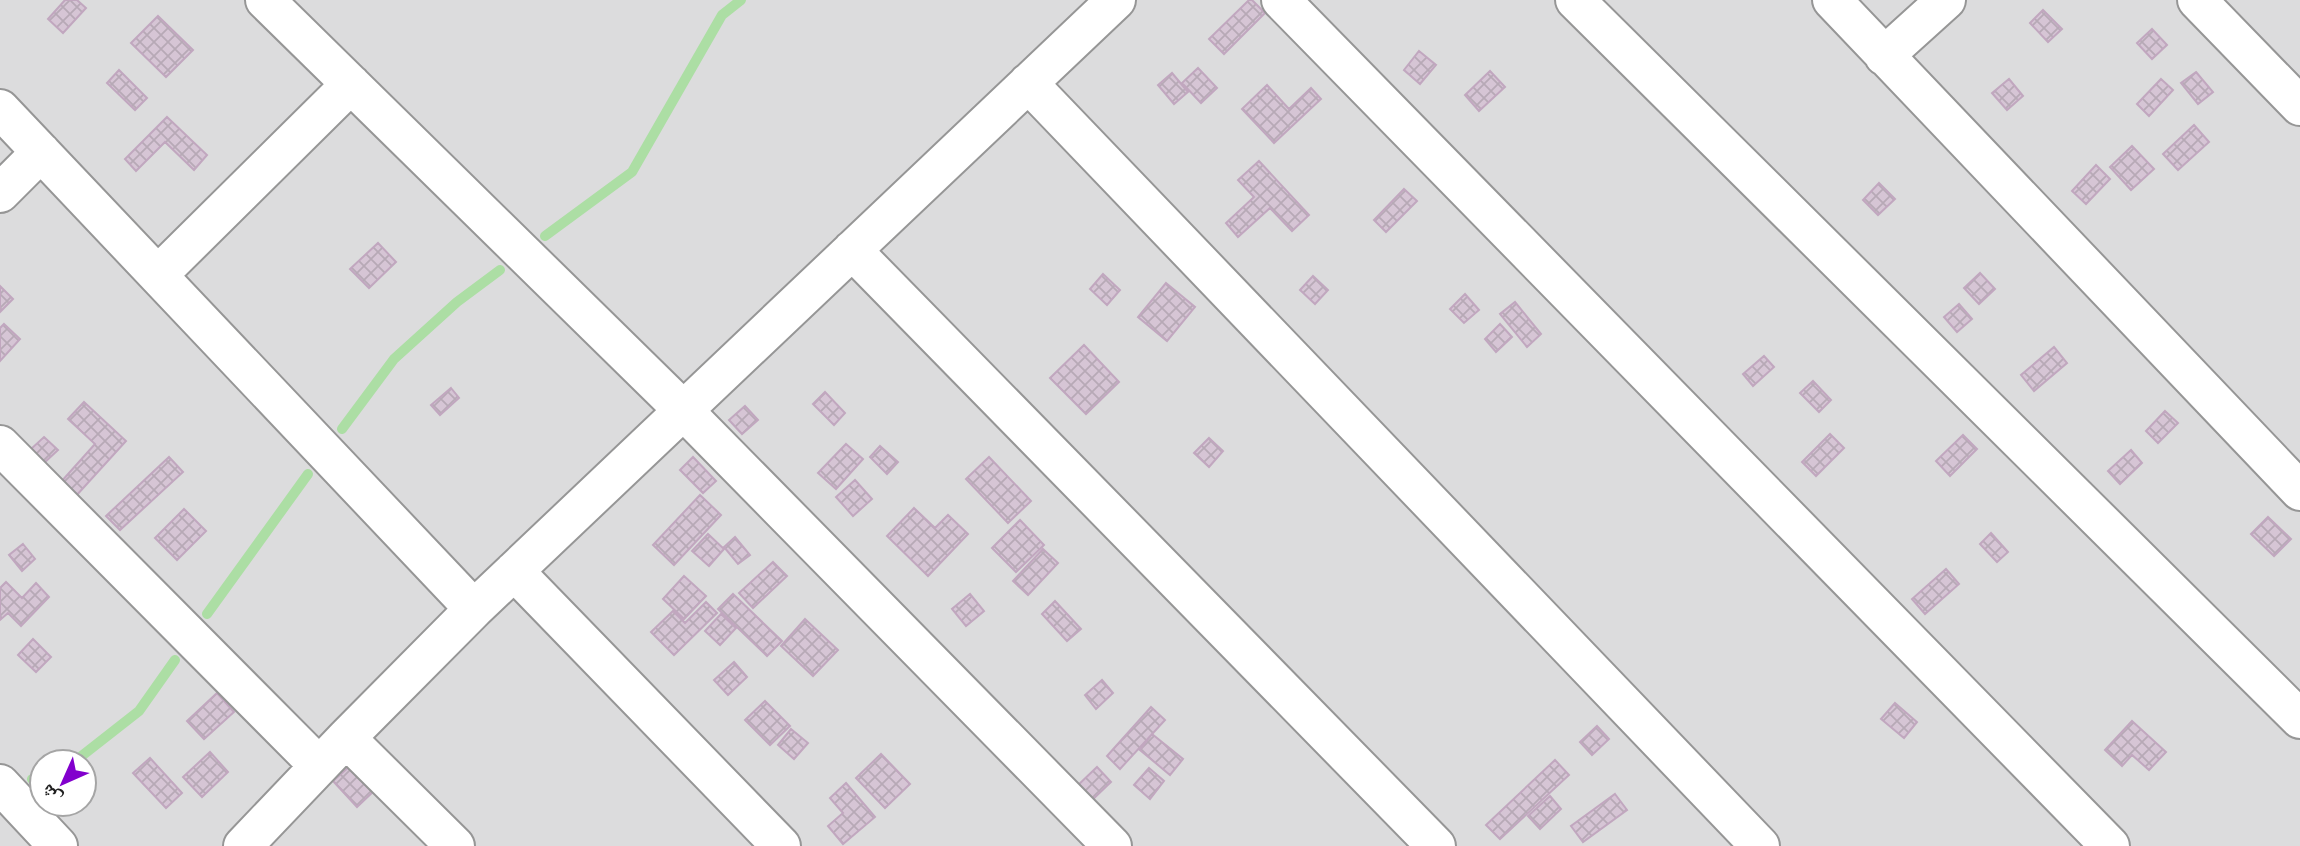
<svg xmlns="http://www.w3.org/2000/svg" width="2300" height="846" viewBox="0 0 2300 846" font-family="'Open Sans','Noto Naskh Arabic',sans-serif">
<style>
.residential{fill:#dcdcdd;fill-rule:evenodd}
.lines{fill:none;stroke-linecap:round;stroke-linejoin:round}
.stream{stroke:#acdea4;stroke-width:10}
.building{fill:url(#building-cross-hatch);stroke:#c1a7bf;stroke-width:2}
.minor-casing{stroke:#969696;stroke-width:42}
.minor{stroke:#fff;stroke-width:38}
</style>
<defs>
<pattern id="building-cross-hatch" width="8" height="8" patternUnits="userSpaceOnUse" patternTransform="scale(1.75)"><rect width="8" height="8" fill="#d6c5d5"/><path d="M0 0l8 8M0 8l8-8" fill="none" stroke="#b7a9b6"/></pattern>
</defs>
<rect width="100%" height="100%" fill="#f0e5ec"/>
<path class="residential" d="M0,0H2300V846H0ZM42,762H84V804H42Z"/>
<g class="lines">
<path class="stream" d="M545,236L632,172L722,15L741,0
M342,429L394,359L457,302L500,270
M207,614L308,474
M74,762L139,711L175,660
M32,779L42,776"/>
</g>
<path class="building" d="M65,0H77L86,8L63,33L48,19Z
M1249,0H1252L1265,13L1224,54L1209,39Z
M2043,10L2062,29L2048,42L2030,23Z
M158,16L193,50L166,77L131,43Z
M2152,29L2167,45L2152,59L2137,43Z
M1419,51L1436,65L1420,84L1404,70Z
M1198,68L1217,88L1201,103L1182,83Z
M119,70L147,98L135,110L107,83Z
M1490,71L1505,87L1479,111L1465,95Z
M2196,72L2213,92L2198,104L2181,83Z
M1172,73L1188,92L1174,104L1158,85Z
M2009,79L2023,96L2007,110L1992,93Z
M2161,79L2173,90L2149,116L2137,104Z
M1267,85L1289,109L1311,88L1321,99L1274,143L1242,109Z
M167,117L207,155L194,170L165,142L136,171L125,159Z
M2194,125L2209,142L2178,170L2163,154Z
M2132,146L2154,169L2131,190L2110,167Z
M1259,161L1309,215L1292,231L1270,208L1238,237L1226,223L1254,197L1238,180Z
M2096,165L2110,179L2086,204L2072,191Z
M1879,183L1895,199L1878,215L1863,200Z
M1404,189L1417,201L1386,232L1374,220Z
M378,243L396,262L369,288L350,269Z
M1980,273L1995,289L1979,304L1964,288Z
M1103,274L1120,290L1107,305L1090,289Z
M1313,276L1328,290L1315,304L1300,290Z
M1166,283L1195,307L1167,341L1138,317Z
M0,286L13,299L0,312Z
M1465,294L1479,310L1464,323L1450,309Z
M1515,302L1541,334L1527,347L1500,314Z
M1959,304L1972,319L1957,332L1944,317Z
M4,324L20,339L0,361V328Z
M1500,324L1512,337L1496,352L1485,339Z
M1084,345L1119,382L1086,414L1050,378Z
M2054,347L2067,363L2034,391L2021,375Z
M1764,356L1774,367L1753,386L1743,374Z
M1813,381L1831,400L1819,412L1800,393Z
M451,388L459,398L440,415L431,405Z
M825,392L845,413L834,425L813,404Z
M84,402L126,441L75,497L60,483L95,444L68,419Z
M745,406L758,420L742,434L729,420Z
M2165,411L2178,423L2158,443L2146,431Z
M1830,434L1844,448L1816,476L1802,462Z
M1963,435L1977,449L1950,476L1936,461Z
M44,437L58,450L44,463L31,449Z
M1209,438L1223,451L1209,467L1194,453Z
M846,444L863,459L836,489L818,473Z
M880,446L898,462L887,474L870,457Z
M2131,450L2142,463L2120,484L2108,471Z
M169,457L183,472L120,530L106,516Z
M693,457L716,481L703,493L680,470Z
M989,457L1031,501L1008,523L966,479Z
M855,480L872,499L853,516L836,497Z
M700,495L721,515L674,565L653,545Z
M914,508L935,528L948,515L968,534L928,576L887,536Z
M184,509L206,531L177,560L155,538Z
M2268,517L2291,539L2274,556L2251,534Z
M1020,520L1044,545L1016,572L992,548Z
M1991,533L2008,552L1997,562L1980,544Z
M708,534L724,549L709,566L692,551Z
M735,537L750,555L738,564L724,547Z
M23,544L35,559L22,571L9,555Z
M1043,549L1058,563L1028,595L1013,581Z
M773,562L787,576L753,608L739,593Z
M1946,569L1959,584L1925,614L1912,599Z
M684,576L706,596L684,619L663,599Z
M6,582L22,598L36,583L49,597L21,626L8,613L0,620V588Z
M733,594L782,641L767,656L718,609Z
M970,594L984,611L966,626L952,609Z
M1055,601L1081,629L1067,641L1042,614Z
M706,602L717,613L674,655L651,632L673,611L685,623Z
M721,614L736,628L720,645L705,631Z
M805,619L838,650L813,676L781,646Z
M33,639L51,657L36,672L18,655Z
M734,662L747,677L728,695L714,680Z
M1102,680L1113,693L1096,709L1085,695Z
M217,693L234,712L204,739L187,721Z
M765,701L790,726L770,745L745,720Z
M1895,703L1917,722L1904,738L1881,719Z
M1151,707L1165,720L1120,769L1107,756Z
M2132,721L2166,752L2149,770L2132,755L2122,766L2105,750Z
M1597,726L1609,739L1592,755L1580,742Z
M791,729L808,743L794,759L778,745Z
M1152,734L1183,759L1170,775L1140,750Z
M210,752L228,772L202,797L183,777Z
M881,754L910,784L885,808L856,778Z
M150,758L182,793L166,808L133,773Z
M1555,760L1569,775L1500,839L1486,825Z
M351,765L375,790L357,807L333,781Z
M1097,767L1111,782L1090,802L1076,787Z
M1149,768L1164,781L1150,799L1134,785Z
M846,783L875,817L843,844L828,826L843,813L830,798Z
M1615,794L1627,810L1583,842L1571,826Z
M1550,796L1561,809L1540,829L1528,816Z"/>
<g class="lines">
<defs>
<path id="minor" d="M265,0L683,410L1112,846
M1281,0L2110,846
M1575,0L2300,719
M1832,0L2300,491
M2197,0L2300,106
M1884,56L1946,0
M1028,83L1760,846
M0,109L474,609
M0,193L41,152
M852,250L1436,846
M158,275L351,84
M0,445L319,766
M514,571L781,846
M346,738L455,846
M0,784L58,846
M243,846L346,738L474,609L1116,0"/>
</defs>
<use href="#minor" class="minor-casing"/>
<use href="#minor" class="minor"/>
</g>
<g transform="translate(63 783) rotate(225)"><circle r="33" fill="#ffffff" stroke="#a5a5a5" stroke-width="2"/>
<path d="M0-5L12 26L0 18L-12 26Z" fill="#8200cd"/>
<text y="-10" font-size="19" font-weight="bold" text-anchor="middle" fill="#1f1f1f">ش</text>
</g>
</svg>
